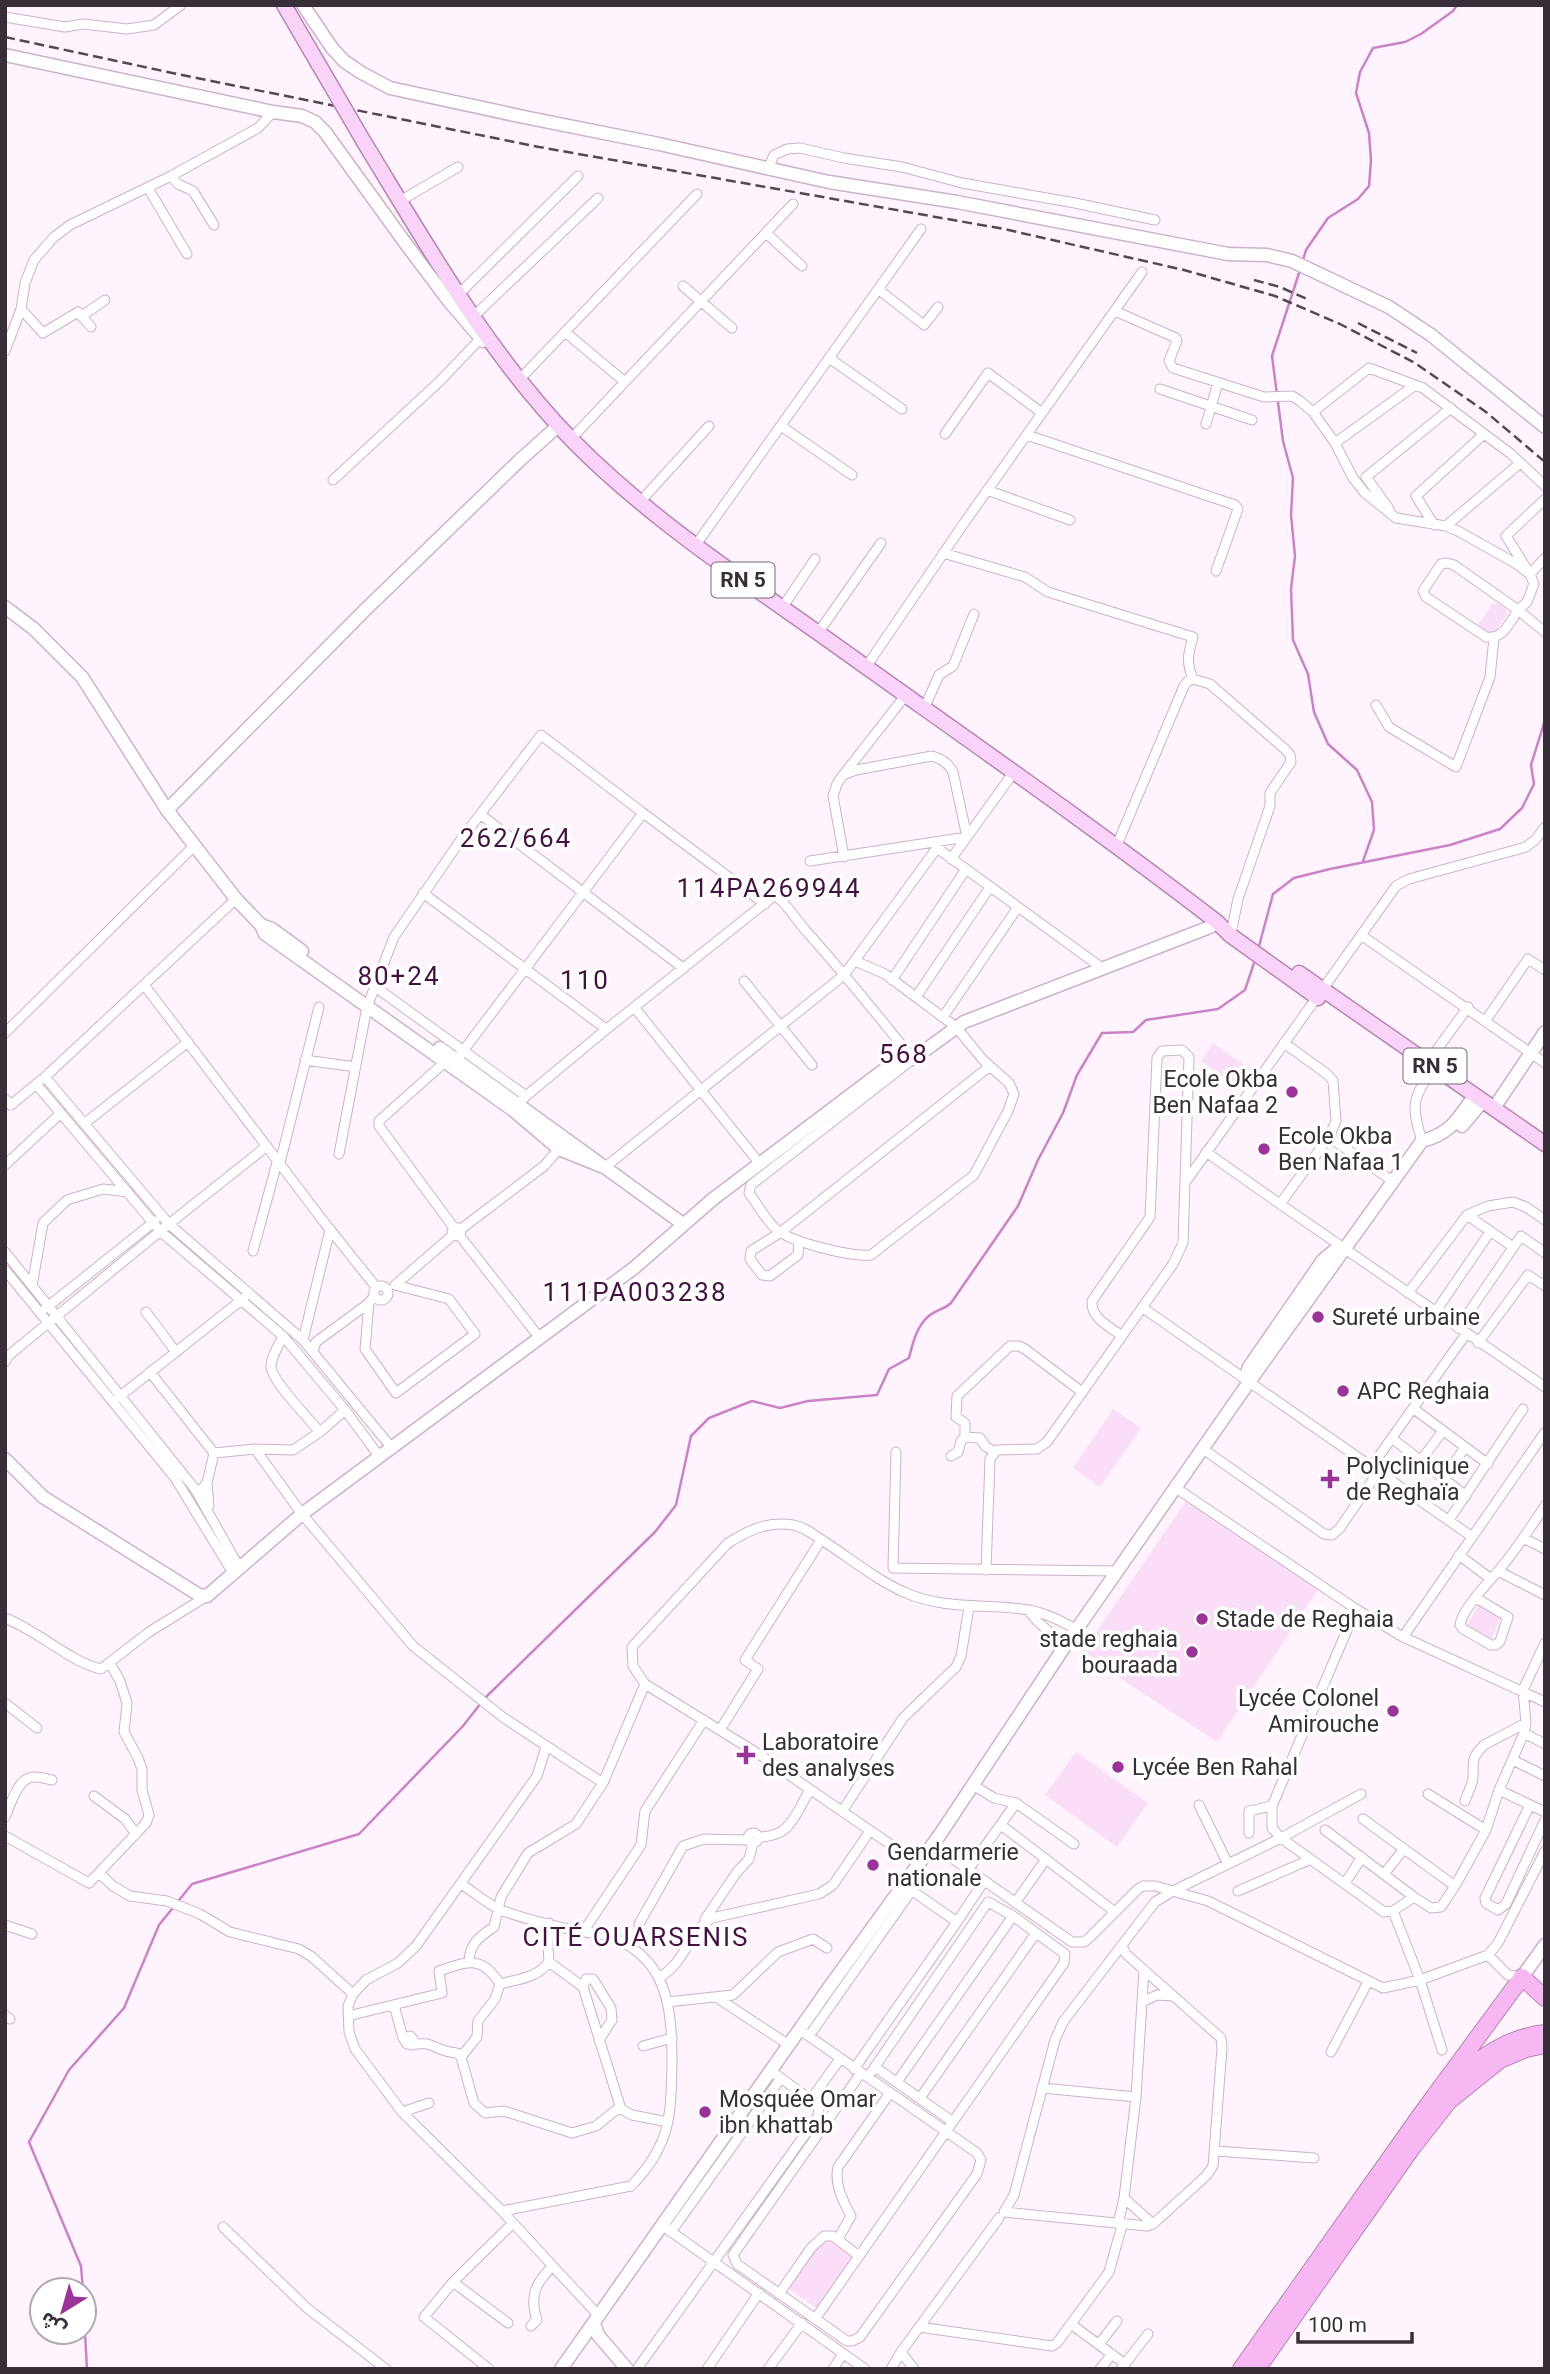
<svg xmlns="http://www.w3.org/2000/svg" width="1550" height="2374" viewBox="0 0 1550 2374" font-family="Roboto,'Noto Sans Arabic',sans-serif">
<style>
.green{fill:#fadef8}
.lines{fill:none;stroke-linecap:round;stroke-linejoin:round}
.stream{stroke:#ca83c7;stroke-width:2.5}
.street-casing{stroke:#ccb2ca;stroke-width:11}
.secondary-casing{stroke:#ccb2ca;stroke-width:15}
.primary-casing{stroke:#b487b2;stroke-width:17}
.highway-casing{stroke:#b487b2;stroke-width:18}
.street{stroke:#fff;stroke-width:9}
.secondary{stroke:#fff;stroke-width:12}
.primary{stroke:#fad4f8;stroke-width:14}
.highway{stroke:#f7b7f3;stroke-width:16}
.rail{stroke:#534852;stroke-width:2.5;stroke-dasharray:10 5;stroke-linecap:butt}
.primary-bridge-casing{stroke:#b487b2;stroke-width:17;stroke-linecap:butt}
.primary-bridge{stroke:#fad4f8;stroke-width:14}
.poi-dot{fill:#9a3498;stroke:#fff;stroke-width:2.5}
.labels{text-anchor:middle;stroke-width:7;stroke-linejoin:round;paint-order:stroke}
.shield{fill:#fff;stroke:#746d74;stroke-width:2}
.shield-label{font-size:21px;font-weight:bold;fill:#382e38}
.poi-label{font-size:23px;fill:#382e38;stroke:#fff;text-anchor:start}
.quarter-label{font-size:26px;letter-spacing:2px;fill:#431242;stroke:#fff}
</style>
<rect width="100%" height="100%" fill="#fff4fe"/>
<path class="green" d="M1492,604H1499L1505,608L1507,615L1494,633H1489L1478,625Z
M1213,1043L1250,1069L1237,1087L1201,1061Z
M1113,1409L1141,1428L1100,1487L1073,1468Z
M1186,1501L1321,1585L1217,1742L1082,1653Z
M1479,1604L1500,1619L1491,1640L1467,1625Z
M1076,1752L1148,1803L1117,1847L1045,1795Z
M826,2233L856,2254L818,2309L787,2288Z"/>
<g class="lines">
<path class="stream" d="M1303,260L1306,250L1328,218L1358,199L1369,186L1371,160L1369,133L1356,93L1360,72L1373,48L1405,42L1421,34L1453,11L1457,5
M1300,270L1272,356L1283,441L1293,478L1291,515L1295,556L1291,589L1293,640L1308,674L1314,712L1328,744L1357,770L1372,802L1374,830L1363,861
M1258,950L1273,894L1294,878L1330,869L1450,845L1500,829L1522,808L1534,784L1531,765L1545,720
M485,1698L655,1532L676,1505L691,1436L709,1418L752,1401L780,1408L808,1401L877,1395L889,1369L909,1358C913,1342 917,1325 930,1315C936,1310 945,1309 951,1303L1018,1206L1038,1160L1063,1113L1077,1075L1102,1033L1133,1032L1146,1020L1218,1009L1245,990L1255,960
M83,2290L81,2266L29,2142L69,2070L124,2008L159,1925L192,1884L359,1834L463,1726L481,1703
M84,2316L87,2369"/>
<defs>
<path id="street" d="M5,17L65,27L83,24L127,29L154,25L181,5
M768,169L774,155L787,149L800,148L844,158L902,167L962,183L1075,203L1155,220
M171,176L178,184L193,191L214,225
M148,188L187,254
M400,201L458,167
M766,233L802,266
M683,286L732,328
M879,290L924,325L938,307
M459,294L578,176
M21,309L43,333L78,312L91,327
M1115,311L1176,338L1177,341L1169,361L1173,368L1264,397L1292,396L1300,401L1313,412L1335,443L1353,478L1365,493L1396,518L1446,526L1458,531L1515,563L1530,574L1534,584L1527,602L1518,610L1545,632
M82,316L105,300
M474,316L598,198
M565,332L625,382
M5,351L21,309L25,283L34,260L54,237L70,225L171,176L258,128L273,112
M829,358L902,409
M519,380L697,194
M1160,389L1252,420
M1313,412L1369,368L1423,388L1511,454L1545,486
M1206,424L1218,383
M781,426L852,475
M945,434L988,373L1042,413
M1027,435L1235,505L1238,509L1216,571
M571,439L793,204
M1335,443L1414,386
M333,480L439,382L481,338
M987,490L1070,520
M1545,499L1506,536L1530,574L1545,558
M639,503L709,426
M1389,509L1366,477L1451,408
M1434,525L1416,496L1484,434
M1446,526L1519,464
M695,546L921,229
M943,553L1025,577L1048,592L1193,637C1188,654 1186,662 1193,679
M1447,563L1454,565L1518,610C1510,622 1503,640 1486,637L1426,597L1423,591L1441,564Z
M782,608L815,559
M818,633L881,543
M866,667L962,526L1142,272
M1376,705L1389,727L1456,767L1490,677L1494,638
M924,709L939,675L953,666L974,614
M844,774L905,696
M481,815L683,968
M1117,845L1184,686L1187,682L1193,679L1210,684L1286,750L1290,755L1291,762L1270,793V806L1238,899L1232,929
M951,859L1014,772
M810,861L967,837L953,772C948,763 942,759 932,756L856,770L843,775L837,784L833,796L844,857
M423,893L606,1029
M236,899L45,1077L169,1224L267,1146
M1361,935L1545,1063
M892,980L966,869
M744,981L812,1065
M145,986L324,1222L376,1287
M374,986L526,1096
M916,997L990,887
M634,1007L760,1164
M943,1017L1018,907
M1486,1020L1528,959L1545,970
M5,1033L194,846
M1284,1043L1327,1074L1333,1081L1336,1121L1329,1137L1280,1204L1545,1387
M457,1059L643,813L765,904
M305,1060L356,1067
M446,1061L379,1121V1126L454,1228
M1428,1062L1468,1007
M36,1084L160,1231L283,1336L345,1410L379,1456
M5,1099L11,1105L41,1080
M514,1109L526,1096L603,1032L775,895C789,906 796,920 807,932C844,973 878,1016 913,1059L751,1185L749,1193C758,1205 765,1219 776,1229C790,1242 851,1257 871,1255L974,1175L1008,1111L1014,1094L1009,1083L984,1061L956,1027L885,974L855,961
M85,1123L188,1042
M1329,1137L1394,1182
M1422,1141C1410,1102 1413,1100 1434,1066
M1206,1152L1280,1204
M339,1154L367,1007L394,937L462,838L541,735L643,813
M280,1163L319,1007
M5,1165L61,1113
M604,1168L844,975L937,848L1102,968
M1187,1180L1396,886L1409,879L1526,847L1535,840L1545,827
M1467,1215L1513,1247
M461,1229L544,1166L559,1149
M460,1236L539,1337
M799,1241L798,1255L770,1276L762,1275L750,1259L751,1251L781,1232L990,1066
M253,1251L278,1159
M5,1252L195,1489L239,1567
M5,1270L175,1478L233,1573
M374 1293a7 7 0 1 1 14 0a7 7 0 1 1-14 0Z
M32,1286L43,1223L67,1200L103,1189L128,1192
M1408,1293L1467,1215L1488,1206L1513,1202L1526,1207L1545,1220
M369,1303L365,1349L396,1393L475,1334L449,1299L395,1285L453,1235L460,1236L461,1229L455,1227L452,1232L453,1235
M46,1308L155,1221
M1143,1308L1471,1536
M1436,1311L1490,1232
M146,1312L176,1352
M1458,1328L1521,1236L1545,1253
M303,1340L330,1230
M1478,1343L1528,1275L1545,1286
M313,1351L316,1342L369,1303L374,1296
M5,1362L8,1356L169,1224L303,1340L391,1447
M150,1372L214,1453L255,1449L293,1450L320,1432C309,1419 274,1383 271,1368C270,1358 279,1345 283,1336
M119,1397L244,1298
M1414,1409L1488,1464
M320,1432L345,1410
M965,1437V1423L956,1417L957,1396L1010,1346H1019L1025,1349L1082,1392
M1393,1439L1466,1496
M255,1449L302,1514L413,1646L504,1718L603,1783
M1203,1449L1324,1534L1332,1535L1340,1528L1378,1472
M896,1452L893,1568L1116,1571
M951,1456L958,1452L961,1441L965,1437L980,1438L985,1446L995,1452
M1421,1460L1443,1431
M1371,1467L1466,1334
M1444,1478L1465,1447
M207,1483L214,1453
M1176,1488L1356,1609L1403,1637L1545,1702
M195,1489L201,1490L207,1483L209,1506
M1449,1520L1523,1409
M1523,1538L1545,1549
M1459,1555L1491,1579
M986,1570L990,1459L997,1450L1037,1449L1047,1442L1173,1264L1183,1243L1189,1057L1182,1050L1162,1051L1157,1058L1150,1217L1092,1301C1091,1319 1109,1326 1122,1336
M1498,1571L1545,1595
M1476,1598L1508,1617L1500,1641L1496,1645H1491L1463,1629L1460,1625C1462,1609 1488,1583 1499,1570C1516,1550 1530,1528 1545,1506
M1028,1610L1037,1621L1065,1646
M5,1618C37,1630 70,1662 101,1669L149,1632L207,1596
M1403,1637L1545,1432
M5,1703L37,1728
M720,1730L758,1669L745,1660L821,1540
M1524,1733L1545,1744
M546,1747L537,1776L416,1946L398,1963L366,1980L353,1994L348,2006L349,2032L355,2049L402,2112L502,2211L599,2316
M1513,1760L1545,1776
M973,1785L994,1798L1016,1803L1074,1844
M1499,1790L1545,1812
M1361,1794L1281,1838L1384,1912L1393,1911L1414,1897L1431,1908L1441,1907L1455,1886L1486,1830L1499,1790L1524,1733L1526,1723L1523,1690L1545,1643
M1428,1794L1486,1830
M94,1796L125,1819L136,1834
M1465,1801C1467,1794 1472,1786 1473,1778C1474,1762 1470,1759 1484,1745L1526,1723
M1199,1805L1228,1864
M1530,1805L1485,1898L1486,1903L1498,1910L1506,1904L1545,1820
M843,1810L903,1718L956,1667L961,1656L969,1607
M5,1817C11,1804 18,1776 35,1777C41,1777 47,1779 52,1780
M1363,1819L1455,1886
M1001,1825L1115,1912
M1325,1830L1414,1897
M748 1838a5 5 0 1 1 10 0a5 5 0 1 1-10 0Z
M1249,1833V1811L1272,1806
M5,1836L89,1883L146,1823L149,1815L142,1790V1769L138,1758L124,1732L127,1703L120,1681L110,1663
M758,1837C792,1837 794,1815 810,1790
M933,1845L1072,1942H1084L1089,1938L1138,1889L1143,1886H1155L1208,1901L1383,1988L1420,1980L1488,1955L1498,1943L1545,1851
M919,1864L757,1753L645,1684L633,1666L632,1647L728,1543C749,1530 767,1521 793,1525C805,1527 814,1535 825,1542C851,1559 878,1581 906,1593C943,1609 983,1604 1022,1609C1042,1611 1059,1620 1076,1629
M968,1870L1016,1803
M99,1873L113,1886L130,1896L167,1901L200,1914L230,1932L299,1949L312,1957L353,1994
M1384,1874L1403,1850
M1345,1883L1362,1857
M461,1884C474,1892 487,1904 501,1910C527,1920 557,1927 584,1932C591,1933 598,1933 605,1935C668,1955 672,2007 672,2064C671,2118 670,2146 631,2186L502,2211
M1238,1891L1309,1860
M1015,1903L1046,1859
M1393,1911L1420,1980L1442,2050
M705,1919L737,1872L749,1859L753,1843
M957,1922L984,1881
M639,1924L683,1846L704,1839L748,1840
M5,1925L32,1934
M583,1932L641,1845L645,1811L704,1720
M1122,1946L1126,1954L1221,2038L1222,2048L1213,2166L1206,2176L1153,2224L1147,2226L1004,2212L1014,2195L1055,2040L1063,2022L1155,1902L1173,1891L1281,1838L1272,1828V1806L1356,1609
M1488,1955L1508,1975L1522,1977
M469,1962C469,1944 480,1936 494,1927L501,1897L528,1853L576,1824L603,1783L645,1684
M549,1962L583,1987
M660,1977C685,1963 689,1931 712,1918L819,1894L833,1885L870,1831
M500,1984C519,1979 537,1978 549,1962L548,1946L549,1923
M716,1997L789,2045
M1144,2001L1157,1995L1173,1996
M667,2002L733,1995L778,1952L813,1939L827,1948
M394,2005L403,2038
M5,2015L10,2019
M348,2016L442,1993L439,1971C467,1962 481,1954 500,1984L495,1999L478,2021L477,2037L461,2057
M800,2030L977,2153L981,2160L977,2174L860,2337L852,2341H847L737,2264L733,2255L861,2073
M809,2036L912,1890
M599,2040L612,2020L611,2008L593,1979H586L583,1987L621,2109
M413,2045V2039L410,2036L403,2038L407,2044C413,2045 421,2043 427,2044C438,2047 441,2052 457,2053L461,2057L474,2103L485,2113L504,2111L572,2133L596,2126L616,2110L621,2109L632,2115L668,2122
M643,2046L672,2038
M1331,2052L1368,1982
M875,2067L953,2122
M854,2069L957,1922L904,1885
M897,2082L1013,1916
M1042,2088L1136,2097
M920,2098L1036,1933
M811,2099L840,2059
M402,2112L429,2103
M1216,2151L1314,2158
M1124,2198L1153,2224
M1118,2224L1124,2198L1136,2097L1144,1970
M663,2226L865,2369
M223,2227L307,2308L386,2369
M671,2232L781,2078
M838,2239L851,2216C843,2201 834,2184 838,2167L890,2093
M453,2282L424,2317L489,2369
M779,2294L811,2248L824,2236H833L859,2256
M815,2319L1064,1963L1065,1954L1013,1916L988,1902L868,2077
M508,2323L453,2282L513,2223
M1071,2324L1125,2364
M531,2326L537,2320C529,2296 536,2282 553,2266
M919,2327L1052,2346L1057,2343L1109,2272L1121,2229
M1099,2344L1117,2321
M637,2369L819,2115L818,2105L771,2071
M707,2369L759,2293
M768,2369L802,2323
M833,2369L843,2354
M891,2369L901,2352
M914,2369L901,2352L999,2218
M1100,2369L1112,2354
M1121,2369L1148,2334"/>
<path id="secondary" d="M303,5L332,48L344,61L360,72L390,88L524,117L659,144L829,182L957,202L1228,254L1267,255L1292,261L1389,307L1431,335L1545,427
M5,55L273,112L302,116L315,122L325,132L406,244L448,300L483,341
M5,607L34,629L82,677L167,810L236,899L261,925L265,934L513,1110L559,1149L601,1166
M167,810L365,610L520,460L559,425
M261,925L272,929L302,951
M440,1048L683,1224
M1494,1108L1545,1032
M1462,1126L1483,1101
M1249,1382L1247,1373L1249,1367L1323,1260L1335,1250L1345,1249
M5,1459L43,1497L199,1595L207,1596L302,1514L634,1268L713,1199L897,1060L902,1058L913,1059L964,1022L1210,927L1217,922
M1522,1977L1545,1945
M594,2323L598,2335L627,2369
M561,2369L828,1989L941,1833L1065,1646L1249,1382L1422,1141C1451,1134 1459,1117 1475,1095"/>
<path id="primary" d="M284,5L319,65
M364,142C427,245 488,354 573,441C649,518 739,577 827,639C958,733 1090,824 1217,922L1230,935L1318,998
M1299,973L1545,1144"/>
<path id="highway" d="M1450,2086C1475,2060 1508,2037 1545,2033
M1241,2369L1419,2117L1522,1977L1545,1998
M1257,2369L1412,2148L1449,2101L1500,2060L1526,2049L1545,2045"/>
</defs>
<use href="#street" class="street-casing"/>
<use href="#secondary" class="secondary-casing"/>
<use href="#primary" class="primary-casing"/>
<use href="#highway" class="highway-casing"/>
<use href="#street" class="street"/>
<use href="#secondary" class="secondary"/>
<use href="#primary" class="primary"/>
<use href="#highway" class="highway"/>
<path class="rail" d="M5,37L177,74L539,147L1004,229L1184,270L1275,296L1340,324L1415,363L1486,412L1545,462
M1254,280L1280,287L1307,299
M1358,323L1417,353"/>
<defs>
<path id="primary-bridge" d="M319,65L364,142"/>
</defs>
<use href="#primary-bridge" class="primary-bridge-casing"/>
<use href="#primary-bridge" class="primary-bridge"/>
</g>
<g class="poi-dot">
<circle cx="1292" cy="1092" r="7"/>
<circle cx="1264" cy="1149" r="7"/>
<circle cx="1318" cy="1317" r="7"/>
<circle cx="1343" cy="1391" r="7"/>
<path d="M1326.5 1468.5h7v7h7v7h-7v7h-7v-7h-7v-7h7z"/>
<circle cx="1202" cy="1619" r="7"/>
<circle cx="1192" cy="1652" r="7"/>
<circle cx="1393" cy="1711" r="7"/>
<path d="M742.5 1744.5h7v7h7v7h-7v7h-7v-7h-7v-7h7z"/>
<circle cx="1118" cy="1767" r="7"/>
<circle cx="873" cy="1865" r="7"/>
<circle cx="705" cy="2112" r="7"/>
</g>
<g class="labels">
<g class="shield">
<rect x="711.5" y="562.5" width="63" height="35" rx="5"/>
<rect x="1403.5" y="1048.5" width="63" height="35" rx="5"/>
</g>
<g class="shield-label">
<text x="743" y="587">RN 5</text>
<text x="1435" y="1073">RN 5</text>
</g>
<g class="poi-label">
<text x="1278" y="1087" text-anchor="end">Ecole Okba<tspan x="1278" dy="26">Ben Nafaa 2</tspan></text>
<text x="1278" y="1144">Ecole Okba<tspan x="1278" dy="26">Ben Nafaa 1</tspan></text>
<text x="1332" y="1325">Sureté urbaine</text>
<text x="1357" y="1399">APC Reghaia</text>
<text x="1346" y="1474">Polyclinique<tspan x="1346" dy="26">de Reghaïa</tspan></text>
<text x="1216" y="1627">Stade de Reghaia</text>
<text x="1178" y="1647" text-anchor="end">stade reghaia<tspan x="1178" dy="26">bouraada</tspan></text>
<text x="1379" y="1706" text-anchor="end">Lycée Colonel<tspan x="1379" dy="26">Amirouche</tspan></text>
<text x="762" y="1750">Laboratoire<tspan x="762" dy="26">des analyses</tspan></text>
<text x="1132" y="1775">Lycée Ben Rahal</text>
<text x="887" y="1860">Gendarmerie<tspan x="887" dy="26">nationale</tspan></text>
<text x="719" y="2107">Mosquée Omar<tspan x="719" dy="26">ibn khattab</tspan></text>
</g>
<g class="quarter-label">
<text x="516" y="847">262/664</text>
<text x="769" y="897">114PA269944</text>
<text x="399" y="985">80+24</text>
<text x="585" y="989">110</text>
<text x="904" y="1063">568</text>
<text x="635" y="1301">111PA003238</text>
<text x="636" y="1946">CITÉ OUARSENIS</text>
</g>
</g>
<rect width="1550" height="2374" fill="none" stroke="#382e38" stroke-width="14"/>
<g transform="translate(63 2311) rotate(217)"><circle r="33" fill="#ffffff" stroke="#afabaf" stroke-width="2"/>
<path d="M0-5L12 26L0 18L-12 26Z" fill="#9a3498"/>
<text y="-10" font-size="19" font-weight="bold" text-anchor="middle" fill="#382e38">ش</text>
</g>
<path d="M1298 2332v10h114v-10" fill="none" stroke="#382e38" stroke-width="3.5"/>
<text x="1308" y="2332" font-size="21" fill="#382e38" stroke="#ffffff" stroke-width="5" paint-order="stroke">100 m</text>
</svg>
